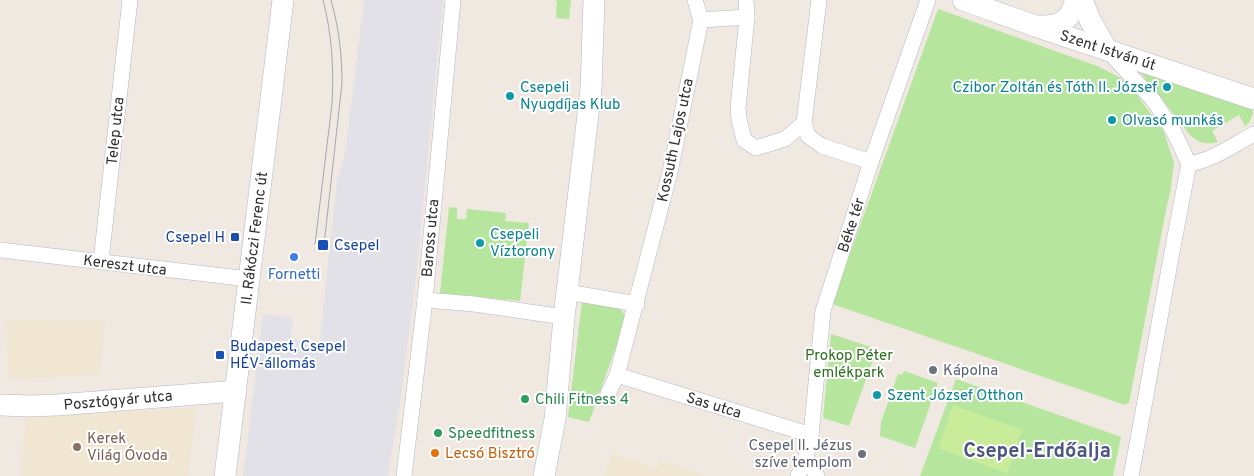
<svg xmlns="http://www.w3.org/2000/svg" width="1254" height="476" viewBox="0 0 1254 476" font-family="Overpass,sans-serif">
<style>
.industrial{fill:#e3e1e8}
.education{fill:#f0e6d1}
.green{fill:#b6e59e}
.pitch{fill:#c9ec9a}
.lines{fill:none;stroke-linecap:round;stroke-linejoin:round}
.street-casing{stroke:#b4b7c1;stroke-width:16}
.secondary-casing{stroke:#b4b7c1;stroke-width:22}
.street{stroke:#fff;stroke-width:15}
.secondary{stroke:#fff;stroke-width:21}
.tram{stroke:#a3a6b8;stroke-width:1}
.culture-dot{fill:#0f9aa8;stroke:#fff;stroke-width:2}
.transit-dot{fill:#1a4fb4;stroke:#fff;stroke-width:2}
.shop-dot{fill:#3f7fe0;stroke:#fff;stroke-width:2}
.worship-dot{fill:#6b7280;stroke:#fff;stroke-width:2}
.leisure-dot{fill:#2e9e5b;stroke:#fff;stroke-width:2}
.education-dot{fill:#8d6e63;stroke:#fff;stroke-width:2}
.food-dot{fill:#e8710a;stroke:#fff;stroke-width:2}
.labels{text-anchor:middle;stroke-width:4;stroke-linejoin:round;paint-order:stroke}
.street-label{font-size:15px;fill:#2e2e2e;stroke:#fff}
.culture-label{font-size:15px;fill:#0d838f;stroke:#fff;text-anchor:start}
.transit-label{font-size:15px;fill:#164399;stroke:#fff;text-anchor:start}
.shop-label{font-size:15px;fill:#366cbe;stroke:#fff}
.park-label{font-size:15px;fill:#2c6e1b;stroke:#fff}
.worship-label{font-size:15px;fill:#5b616d;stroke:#fff;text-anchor:start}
.leisure-label{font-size:15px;fill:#27864d;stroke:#fff;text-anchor:start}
.education-label{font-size:15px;fill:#785e54;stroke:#fff;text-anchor:start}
.food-label{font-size:15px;fill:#c56008;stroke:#fff;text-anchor:start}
.district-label{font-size:20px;font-weight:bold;fill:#4d5680;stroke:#fff}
</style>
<rect width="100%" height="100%" fill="#efe9e1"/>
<path class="industrial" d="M364 0H443L415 287 400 403 388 476H243L263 314 293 318 291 338 319 349 337 180 345 154Z"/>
<g class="education">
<path d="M6 320 105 321 100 374 9 379Z"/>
<path d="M196 408 188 476H21L26 417Z"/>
<path d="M612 453 657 468 659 460 707 476H605Z"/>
</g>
<g class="green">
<path d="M555 0H571L569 19 556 18 557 2Z"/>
<path d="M938 9 1097 66 1121 78 1137 95 1164 132 1174 163 1170 194 1167 205 1129 403 1125 405 832 304Z"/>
<path d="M1136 67 1251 104 1253 113 1249 123 1245 126 1239 115 1212 131 1218 142C1206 145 1199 143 1190 135Z"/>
<path d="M449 207 457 208V219H466L467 209 506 213 505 221 529 223 520 301 440 293Z"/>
<path d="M582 302 619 307 625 316V322L589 422 568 417Z"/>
<path d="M831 334 871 347 876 352 849 426 823 418Z"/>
<path d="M904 371 938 383 915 448 880 436 881 422 898 374 902 375Z"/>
<path d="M956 379 1121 437 1113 476H920Z"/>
</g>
<path class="pitch" d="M953 405 1022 430 1007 473 938 448Z"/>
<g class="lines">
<defs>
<g id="street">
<path d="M695 0 701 20"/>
<path d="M746 0 747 17 738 108 739 119 744 140 756 148 785 139 804 123"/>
<path d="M819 0 804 123 808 136 822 146 871 162"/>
<path d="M1108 51 1154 101 1174 132 1189 164"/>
<path d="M1189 164C1213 160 1233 145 1254 134"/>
<path d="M0 250 249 279"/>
<path d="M101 261 130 0"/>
<path d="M567 292 637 304"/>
<path d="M425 300 474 304 564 317"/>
<path d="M617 375 811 435"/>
<path d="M608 394 617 375 670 172 701 20 747 17"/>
<path d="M806 457 817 476"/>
<path d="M404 476 425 300 453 0"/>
<path d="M798 476 806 457 811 435 823 311 871 162 928 0"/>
<path d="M1131 476C1151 372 1168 268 1189 164"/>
</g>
<g id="secondary">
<path d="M963 0 1035 26 1254 99"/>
<path d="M1082 0 1090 20 1107 50"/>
<path d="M1038 26C1051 26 1064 26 1071 12 1073 8 1075 5 1075 0"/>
<path d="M0 405 30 406 57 405 236 391"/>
<path d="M225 476 283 0"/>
<path d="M544 476 555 419 564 317 591 89 594 0"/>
</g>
</defs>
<use href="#street" class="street-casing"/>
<use href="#secondary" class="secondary-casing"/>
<use href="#street" class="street"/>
<use href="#secondary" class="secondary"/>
<g class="tram">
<path d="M315 244 332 104C334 69 332 34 323 0"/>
<path d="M324 245 342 83C342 55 339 28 331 0"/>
</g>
</g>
<g class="culture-dot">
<circle cx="1167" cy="87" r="5"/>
<circle cx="510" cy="96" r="5"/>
<circle cx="1112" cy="120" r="5"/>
<circle cx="480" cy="243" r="5"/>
<circle cx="877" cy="395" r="5"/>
</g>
<g class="transit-dot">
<rect x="230" y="232" width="10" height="10" rx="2.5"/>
<rect x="317" y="239" width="12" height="12" rx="2.5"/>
<rect x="215" y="350" width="10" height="10" rx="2.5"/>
</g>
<circle class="shop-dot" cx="294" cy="257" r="5"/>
<g class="worship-dot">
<circle cx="933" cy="370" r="5"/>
<circle cx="862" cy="454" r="5"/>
</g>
<g class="leisure-dot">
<circle cx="525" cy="399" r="5"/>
<circle cx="438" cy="433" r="5"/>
</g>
<circle class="education-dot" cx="77" cy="447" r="5"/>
<circle class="food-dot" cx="435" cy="453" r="5"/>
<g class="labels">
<g class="street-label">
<text transform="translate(1108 50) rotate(18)" y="5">Szent István út</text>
<text transform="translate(115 131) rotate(-84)" y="5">Telep utca</text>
<text transform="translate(675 140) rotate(-78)" y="5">Kossuth Lajos utca</text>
<text transform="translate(851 225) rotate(-72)" y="5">Béke tér</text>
<text transform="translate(254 238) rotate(-83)" y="5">II. Rákóczi Ferenc út</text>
<text transform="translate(430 238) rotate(-85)" y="5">Baross utca</text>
<text transform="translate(125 265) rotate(7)" y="5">Kereszt utca</text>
<text transform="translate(118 400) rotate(-5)" y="5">Posztógyár utca</text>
<text transform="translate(714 405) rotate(17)" y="5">Sas utca</text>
</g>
<g class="culture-label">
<text x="520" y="92">Csepeli<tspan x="520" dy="17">Nyugdíjas Klub</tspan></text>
<text x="1157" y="92" text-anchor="end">Czibor Zoltán és Tóth II. József</text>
<text x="1122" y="125">Olvasó munkás</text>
<text x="490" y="239">Csepeli<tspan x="490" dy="17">Víztorony</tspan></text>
<text x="887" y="400">Szent József Otthon</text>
</g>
<g class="transit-label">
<text x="225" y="242" text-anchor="end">Csepel H</text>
<text x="334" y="250">Csepel</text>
<text x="230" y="351">Budapest, Csepel<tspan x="230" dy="17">HÉV-állomás</tspan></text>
</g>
<g class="shop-label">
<text x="294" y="279">Fornetti</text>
</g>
<g class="park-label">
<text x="849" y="360">Prokop Péter<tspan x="849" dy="17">emlékpark</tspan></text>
</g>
<g class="worship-label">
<text x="943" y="375">Kápolna</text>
<text x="852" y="450" text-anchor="end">Csepel II. Jézus<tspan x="852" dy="17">szíve templom</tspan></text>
</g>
<g class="leisure-label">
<text x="535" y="404">Chili Fitness 4</text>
<text x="448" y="438">Speedfitness</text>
</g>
<g class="education-label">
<text x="87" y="443">Kerek<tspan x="87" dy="17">Világ Óvoda</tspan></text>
</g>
<g class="food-label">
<text x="445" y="458">Lecsó Bisztró</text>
</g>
<g class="district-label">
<text x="1037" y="457">Csepel-Erdőalja</text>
</g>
</g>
</svg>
